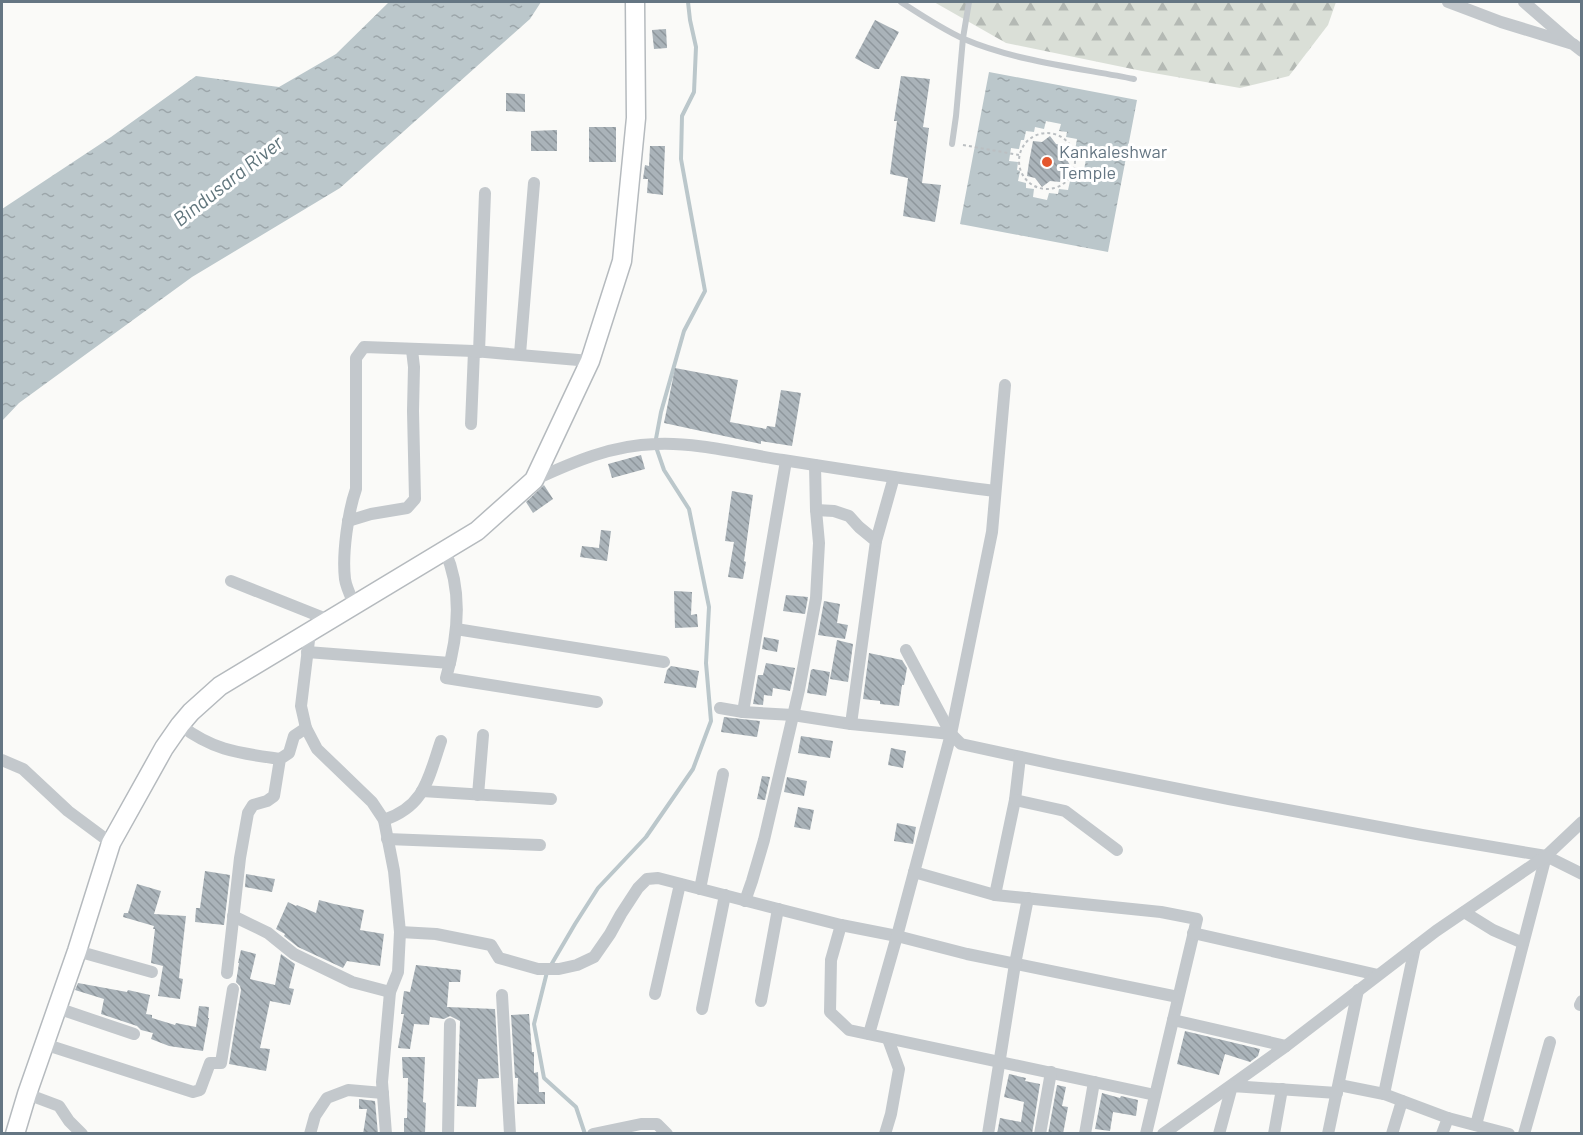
<svg xmlns="http://www.w3.org/2000/svg" width="1583" height="1135" viewBox="0 0 1583 1135" font-family="Barlow,sans-serif">
<style>
.forest{fill:url(#forest-firs)}
.water{fill:url(#water-ripples);fill-rule:evenodd}
.lines{fill:none;stroke-linecap:round;stroke-linejoin:round}
.stream{stroke:#bbc7cb;stroke-width:4}
.building{fill:url(#building-back-hatch)}
.primary-casing{stroke:#b5babe;stroke-width:21}
.path{stroke:#bbbfc2;stroke-width:2;stroke-dasharray:3 3;stroke-linecap:butt}
.service{stroke:#c3c8cc;stroke-width:6}
.minor{stroke:#c3c8cc;stroke-width:12}
.primary{stroke:#fff;stroke-width:18}
.poi-dot{fill:#e4572e;stroke:#fff;stroke-width:2}
.labels{text-anchor:middle;stroke-width:6;stroke-linejoin:round;paint-order:stroke}
.poi-label{font-size:18px;fill:#657683;stroke:#fff;text-anchor:start}
.water-label{font-size:20px;font-style:italic;fill:#60757c;stroke:#fff}
</style>
<defs>
<pattern id="forest-firs" width="22" height="20" patternUnits="userSpaceOnUse" patternTransform="scale(1.5)"><rect width="22" height="20" fill="#dadfd7"/><path d="M5 1l3.5 6h-7zM16 11l3.5 6h-7z" fill="#b4b9b4"/></pattern>
<pattern id="water-ripples" width="26" height="14" patternUnits="userSpaceOnUse" patternTransform="scale(1.5)"><rect width="26" height="14" fill="#bbc7cb"/><path d="M2 4q2-2 4 0t4 0M15 11q2-2 4 0t4 0" fill="none" stroke="#9ca6aa"/></pattern>
<pattern id="building-back-hatch" width="6" height="6" patternUnits="userSpaceOnUse" patternTransform="scale(1.5)"><rect width="6" height="6" fill="#aab3b9"/><path d="M-1 5l2 2M0 0l6 6M5-1l2 2" fill="none" stroke="#8e969c"/></pattern>
</defs>
<rect width="100%" height="100%" fill="#fafaf8"/>
<path class="forest" d="M934 2H1336L1328 25 1289 76 1240 88 1142 71 1006 43Z"/>
<g class="water">
<path d="M389 2H541L530 19 340 188 192 277 19 403 2 421V209L111 137 196 76 279 87 336 54Z"/>
<path d="M989 72 1137 100 1108 252 960 224ZM1046 121 1061 124 1059 131 1067 132 1066 137 1077 139 1075 150 1079 151 1078 158 1086 159 1083 175 1076 174 1075 182 1070 181 1068 190 1059 189 1058 194 1049 193 1047 200 1033 197 1034 189 1026 188V183L1018 181 1020 171 1017 170 1018 162 1009 161 1011 148 1019 149 1021 140H1024L1026 131 1034 132 1035 127 1044 129Z"/>
</g>
<g class="lines">
<g class="stream">
<path d="M551 965 575 924 598 888 646 837 693 769 711 721 706 663 709 607 689 509 664 470 655 444 661 412 684 331 705 291 681 159 682 116 694 92 696 47 690 20 688 2"/>
<path d="M547 972 534 1024 544 1078 576 1107 585 1134"/>
</g>
</g>
<g class="building">
<path d="M875 20 899 32 879 69H875L855 58Z"/>
<path d="M666 29 667 48 654 49 652 30Z"/>
<path d="M901 76 930 79 923 127 929 128 922 183 941 185 935 222 903 216 908 178 890 174 897 121H894Z"/>
<path d="M506 93 525 94V112L506 111Z"/>
<rect x="589" y="127" width="27" height="35"/>
<path d="M557 130V151H531V131Z"/>
<path d="M1050 136 1056 144 1067 146 1065 157 1070 165 1062 171 1060 182 1050 181 1042 187 1035 178 1027 176 1029 162 1033 141 1042 142Z"/>
<path d="M650 146H665L663 195 647 193 648 179H643L645 165 649 166Z"/>
<path d="M675 368 738 380 730 422 766 429 767 426 775 427 781 390 801 393 792 446 761 441V444L664 423Z"/>
<path d="M641 455 645 469 612 478 608 464Z"/>
<path d="M544 485 553 499 533 513 526 502Z"/>
<path d="M732 491 753 495 744 561 746 562 743 579 728 577 734 542 725 541Z"/>
<path d="M601 530 611 531 607 561 580 557 582 546 599 548Z"/>
<path d="M674 591 692 592 691 615 697 614 698 627 675 628Z"/>
<path d="M786 595 808 597 805 614 783 611Z"/>
<path d="M824 601 840 604 837 623 848 625 845 639 818 635Z"/>
<path d="M764 637 779 640 777 652 762 649Z"/>
<path d="M837 640 853 644 848 682 830 679Z"/>
<path d="M869 653 902 660 907 668 904 685H902L899 706 880 704V701L863 699Z"/>
<path d="M766 663 795 668 790 691 773 688 772 696 764 695 763 705 753 704 758 675H763Z"/>
<path d="M671 666 699 671 696 688 664 683 667 670Z"/>
<path d="M813 669 830 672 826 696 807 693 811 670Z"/>
<path d="M724 717 760 721 757 737 721 732Z"/>
<path d="M801 736 833 741 830 758 798 753Z"/>
<path d="M891 748 906 751 903 768 888 765Z"/>
<path d="M762 776 770 777 765 800 757 799Z"/>
<path d="M787 777 807 781 804 796 784 792Z"/>
<path d="M798 807 814 810 810 830 794 827Z"/>
<path d="M897 823 916 827 913 844 894 841Z"/>
<path d="M205 871 230 875 224 925 195 922 196 908H200Z"/>
<path d="M246 874 275 879 272 892 245 887Z"/>
<path d="M137 884 161 891 154 914 186 916 179 978 183 979 180 999 158 996 163 966 151 963 155 929H153L154 926 123 917 124 913H128Z"/>
<path d="M319 900 334 904 364 910 360 930 384 934 380 966 347 961 343 968 298 947 284 936 285 934 276 929 288 902 296 906 297 905 316 913Z"/>
<path d="M241 950 256 954 250 979 275 985 281 954 295 964 289 988 294 989 290 1005 270 1001 260 1048 270 1049 266 1071 229 1064 241 990 240 986 236 982 239 963H238Z"/>
<path d="M416 965 461 970 460 982H449L447 1007 495 1009 499 1078 478 1079 476 1107 457 1106 460 1021 450 1016 444 1019 430 1017 429 1025 414 1024 410 1049 398 1048 404 1014H401L404 991 410 992Z"/>
<path d="M78 983 127 992 128 990 150 995 146 1014 152 1015V1018L175 1025 176 1023 196 1027 199 1006 209 1007 208 1018H209L203 1051 169 1046 151 1039 153 1033 141 1030 137 1026 101 1014 104 999 75 990Z"/>
<path d="M529 1014 532 1052H534V1073L538 1072 539 1092H545V1104H517L518 1078H515L511 1015Z"/>
<path d="M1185 1031 1260 1049 1258 1056 1250 1062 1225 1054 1219 1075 1177 1064Z"/>
<path d="M402 1057H425L423 1102 426 1103 425 1134H404V1118H407L408 1078H403Z"/>
<path d="M1009 1074 1026 1078 1025 1081 1040 1084 1032 1134H997L1000 1118 1021 1122 1024 1102 1004 1097Z"/>
<path d="M1057 1085 1066 1087 1062 1106 1068 1107 1063 1134H1048Z"/>
<path d="M1102 1093 1120 1098 1121 1096 1138 1100 1136 1116 1113 1112 1110 1131 1095 1129Z"/>
<path d="M359 1099 375 1101 378 1134H363L367 1109H359Z"/>
</g>
<g class="lines">
<defs>
<path id="primary" d="M15 1134 27 1094 77 951 111 843 164 748 180 725 191 712 220 686 477 531 534 480 590 361 622 261 636 118 635 2"/>
</defs>
<use href="#primary" class="primary-casing"/>
<g class="path">
<circle cx="1047" cy="161" r="28"/>
<path d="M963 145 1019 155"/>
</g>
<g class="service">
<path d="M901 2C921 15 942 29 964 39 1015 61 1079 68 1134 79"/>
<path d="M952 144 956 116 963 38 969 2"/>
</g>
<g class="minor">
<path d="M1448 2 1501 22 1573 44 1582 51"/>
<path d="M1524 2 1570 42"/>
<path d="M479 352 485 193"/>
<path d="M520 354 534 183"/>
<path d="M471 424 474 351"/>
<path d="M534 480C573 462 612 445 656 444 696 442 743 454 783 460 853 471 924 482 995 491"/>
<path d="M816 510 834 511 849 516 859 527 876 541 851 724"/>
<path d="M348 521 371 514 407 508 415 499 413 411 414 367 412 350"/>
<path d="M876 541 894 477"/>
<path d="M445 551C463 591 458 637 446 678L597 702"/>
<path d="M231 581 329 620"/>
<path d="M355 606C351 597 346 587 345 579 342 554 348 512 356 489V358L364 347 474 351 590 361"/>
<path d="M456 629 664 662"/>
<path d="M310 632 301 706 306 728 317 749 372 802 384 820 394 871 400 932 398 972 390 992 382 1082 386 1134"/>
<path d="M906 650 951 734 961 744 1058 765 1229 799 1422 835 1546 856 1582 874"/>
<path d="M307 652 450 663"/>
<path d="M720 708 743 712 793 715 851 724 951 734"/>
<path d="M743 712 786 461"/>
<path d="M180 725C214 751 239 753 280 759"/>
<path d="M1020 757 1015 800 995 895 1161 912 1197 919 1146 1134"/>
<path d="M2 760 23 769 68 811 111 843"/>
<path d="M422 791 551 799"/>
<path d="M478 795 483 735"/>
<path d="M1015 800 1065 811 1117 850"/>
<path d="M384 820C425 806 428 779 441 741"/>
<path d="M387 839 540 845"/>
<path d="M914 872 995 895"/>
<path d="M700 889 723 774"/>
<path d="M745 901 752 881 764 840 799 690 816 598 819 543 816 510 815 465"/>
<path d="M1464 912 1493 930 1523 943"/>
<path d="M233 916 268 933 294 954 352 982 390 992"/>
<path d="M841 925 831 960 830 1012 849 1030 1155 1095"/>
<path d="M400 932 436 934 491 945 499 958 538 969H559L577 965 594 957 610 934 621 914 638 888 647 879 658 878 778 909 841 925 897 936 967 954 1178 997"/>
<path d="M1193 933 1378 975"/>
<path d="M77 951 152 972"/>
<path d="M227 973 240 858 248 813 253 805 267 801 274 796 280 759 289 753 294 736 306 728"/>
<path d="M655 994 680 884"/>
<path d="M502 995 510 1134"/>
<path d="M761 1001 778 909"/>
<path d="M1580 1005 1582 1001"/>
<path d="M57 1008 134 1034"/>
<path d="M702 1009 725 895"/>
<path d="M1173 1020 1286 1046"/>
<path d="M869 1034 897 936 951 734 992 532 1005 385"/>
<path d="M44 1044 193 1092 200 1090 210 1063H221L233 989"/>
<path d="M1339 1085 1384 1094 1448 1118 1509 1134"/>
<path d="M27 1094 59 1106 69 1121 82 1134"/>
<path d="M1384 1094 1415 947"/>
<path d="M1476 1125 1546 856"/>
<path d="M310 1134 315 1116 327 1098 348 1090 383 1093"/>
<path d="M448 1134 450 1024"/>
<path d="M593 1134 641 1124H657L667 1134"/>
<path d="M885 1134 891 1114 899 1069 888 1039"/>
<path d="M988 1134 1015 964 1028 898"/>
<path d="M1040 1134 1051 1072"/>
<path d="M1085 1134 1094 1082"/>
<path d="M1163 1134 1286 1046 1436 931 1546 856 1582 822"/>
<path d="M1219 1134 1232 1086 1337 1093"/>
<path d="M1274 1134 1282 1089"/>
<path d="M1328 1134 1358 990"/>
<path d="M1392 1134 1402 1101"/>
<path d="M1442 1134 1448 1118"/>
<path d="M1524 1134 1550 1042"/>
</g>
<use href="#primary" class="primary"/>
</g>
<circle class="poi-dot" cx="1047" cy="162" r="6"/>
<g class="labels">
<g class="poi-label">
<text x="1059" y="158">Kankaleshwar<tspan x="1059" dy="21">Temple</tspan></text>
</g>
<g class="water-label">
<text transform="translate(228 181) rotate(-38)" y="7">Bindusara River</text>
</g>
</g>
<rect width="1583" height="1135" fill="none" stroke="#657683" stroke-width="6"/>
</svg>
